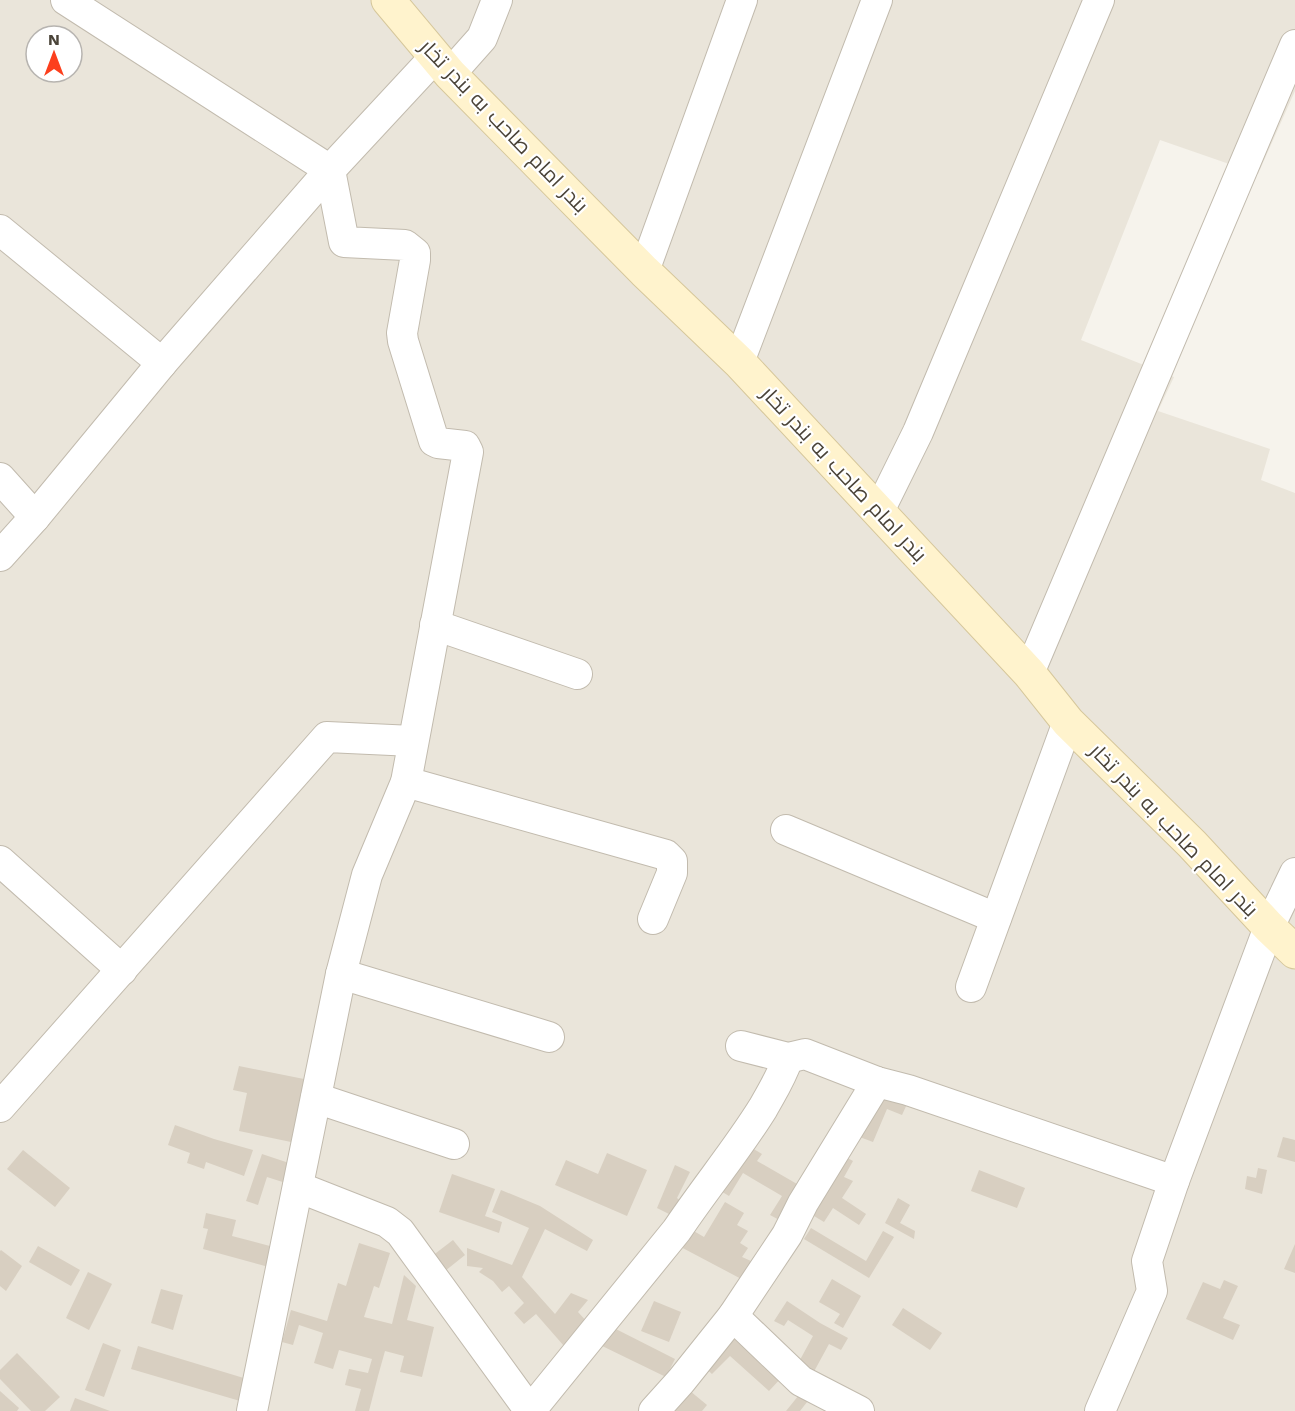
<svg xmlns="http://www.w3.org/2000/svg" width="1295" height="1411" viewBox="0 0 1295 1411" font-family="'Work Sans',Cairo,sans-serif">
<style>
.residential{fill:#eae5da;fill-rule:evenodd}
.building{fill:#d8cfc1}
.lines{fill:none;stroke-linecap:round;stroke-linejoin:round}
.minor-casing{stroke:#c2bbae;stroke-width:32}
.secondary-casing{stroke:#d6c79b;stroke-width:35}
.minor{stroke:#fff;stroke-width:30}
.secondary{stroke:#fff3cd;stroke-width:33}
.labels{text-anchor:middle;stroke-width:4.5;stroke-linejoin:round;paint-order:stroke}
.street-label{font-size:21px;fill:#4b4439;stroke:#fff}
</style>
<rect width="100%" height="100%" fill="#f6f3ec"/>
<path class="residential" d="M0 0H1295V91L1258 174 1160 140 1081 340 1174 377 1158 411 1270 449 1261 480 1295 493V1411H0ZM36 36H72V72H36Z"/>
<g class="building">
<path d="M239 1066 304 1079 291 1142 239 1131 247 1093 233 1090Z"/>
<path d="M876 1091 907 1104 902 1115 887 1109 873 1142 857 1136Z"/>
<path d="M175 1125 214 1139 253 1150 244 1176 206 1162 204 1169 187 1163 190 1153 168 1145Z"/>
<path d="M1283 1137 1295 1140V1162L1277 1157Z"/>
<path d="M747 1145 762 1154 757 1161 804 1188 783 1222 770 1215 782 1196 743 1173 729 1196 719 1190Z"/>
<path d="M23 1150 70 1188 55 1207 7 1169Z"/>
<path d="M607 1153 647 1170 627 1216 555 1185 566 1160 598 1174Z"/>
<path d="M262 1154 298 1166 292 1185 267 1177 258 1205 246 1201Z"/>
<path d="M844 1156 853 1161 844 1177 853 1181 842 1198 866 1214 859 1225 833 1208 824 1222 809 1213Z"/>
<path d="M675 1165 690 1172 677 1198 684 1204 673 1216 657 1208Z"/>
<path d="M1258 1168 1267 1170 1262 1194 1245 1189 1247 1176 1256 1178Z"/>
<path d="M979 1170 1025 1188 1017 1208 971 1191Z"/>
<path d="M452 1174 495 1189 485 1216 502 1222 499 1233 439 1212Z"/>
<path d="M501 1190 540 1206 593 1240 587 1251 545 1229 522 1277 555 1314 571 1293 588 1300 578 1312 588 1323 564 1346 536 1314 524 1324 514 1313 524 1303 509 1286 502 1292 493 1281 479 1272 483 1268 467 1266V1248L512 1265 529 1228 492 1212Z"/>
<path d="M898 1198 910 1205 900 1223 915 1231 914 1239 885 1223Z"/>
<path d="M725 1202 744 1213 737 1225 748 1231 740 1243 748 1248 742 1257 760 1265 747 1282 677 1245 692 1230 704 1237Z"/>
<path d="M206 1213 236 1220 232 1236 281 1249 276 1269 203 1249 208 1229 203 1228Z"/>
<path d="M811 1228 866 1261 883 1231 894 1237 869 1278 804 1239Z"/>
<path d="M453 1240 465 1255 435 1279 423 1263Z"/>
<path d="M359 1243 390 1253 379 1288 374 1286 364 1317 392 1324 404 1275 416 1286 407 1320 434 1327 422 1377 400 1372 404 1356 385 1351 378 1376 369 1411H355L361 1389 345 1385 349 1369 368 1373 372 1359 339 1350 333 1369 314 1363 323 1333 299 1325 293 1345 282 1342 291 1310 327 1321 338 1283 346 1286Z"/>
<path d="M1295 1244V1273L1284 1269Z"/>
<path d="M38 1246 80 1270 71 1286 29 1262Z"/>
<path d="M1 1250 22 1266 6 1291 0 1286V1251Z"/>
<path d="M88 1272 112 1284 89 1330 66 1318Z"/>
<path d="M832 1279 861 1296 843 1328 834 1323 840 1314 819 1302Z"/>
<path d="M1224 1280 1238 1286 1223 1318 1240 1325 1233 1340 1186 1319 1203 1282 1220 1289Z"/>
<path d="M161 1289 183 1295 173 1330 151 1323Z"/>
<path d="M654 1301 681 1312 669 1342 641 1331Z"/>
<path d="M787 1301 820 1323 848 1338 841 1350 829 1344 811 1377 795 1369 813 1336 788 1320 784 1326 774 1321Z"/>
<path d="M903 1308 942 1333 930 1350 892 1325Z"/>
<path d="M606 1324 675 1359 666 1377 596 1343Z"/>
<path d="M732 1329 783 1376 769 1391 730 1356 712 1374 700 1363Z"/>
<path d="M103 1343 121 1350 104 1397 85 1390Z"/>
<path d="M138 1346 247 1379 240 1401 131 1369Z"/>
<path d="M17 1353 60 1397 45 1411H31L0 1379V1370Z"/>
<path d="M684 1386 707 1405 702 1411H664Z"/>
<path d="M803 1390 811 1397 800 1411H786Z"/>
<path d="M0 1391 19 1408 17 1411H0Z"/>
<path d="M75 1398 110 1411H70Z"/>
</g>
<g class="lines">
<defs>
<g id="minor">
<path d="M66 0 330 170 344 242 405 245 415 253V260L402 333 403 341 434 441 438 443 465 446 468 452 406 782 367 875 341 974 252 1411"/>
<path d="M450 74 482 38 497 0"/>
<path d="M0 230 162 363"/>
<path d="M644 271 742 0"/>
<path d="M739 362 877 0"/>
<path d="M0 478 35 517"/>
<path d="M879 511 918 432 1099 0"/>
<path d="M0 556 35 517 162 363 330 170 435 57"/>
<path d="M435 625 577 674"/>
<path d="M1029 673 1295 45"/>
<path d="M406 782 666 855 672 861V873L653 919"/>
<path d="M786 830 996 918"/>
<path d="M0 861 122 970"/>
<path d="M341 974 549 1037"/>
<path d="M971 987 1068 722"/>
<path d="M741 1046 788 1058 805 1054 877 1082 908 1090 1174 1181"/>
<path d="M316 1098 454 1144"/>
<path d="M0 1107 327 737 413 741"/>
<path d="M298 1187 387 1222 400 1232 530 1411"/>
<path d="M733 1316 801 1381 859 1411"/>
<path d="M530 1411 677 1230C705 1188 737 1150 763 1108 773 1090 781 1078 788 1058"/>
<path d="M654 1411 681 1381 733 1316 787 1235 803 1203 877 1082"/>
<path d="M1100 1411 1152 1291 1147 1261 1174 1181 1269 927 1295 873"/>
</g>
<path id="secondary" d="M388 0 450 74 644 271 739 362 1029 673 1068 722 1192 844 1269 927 1295 952"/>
</defs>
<use href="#minor" class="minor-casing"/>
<use href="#secondary" class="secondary-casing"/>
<use href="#minor" class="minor"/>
<use href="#secondary" class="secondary"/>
</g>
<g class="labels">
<g class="street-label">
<text transform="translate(504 126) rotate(46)" y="7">بندر امام صاحب به بندر تخار</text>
<text transform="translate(844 474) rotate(47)" y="7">بندر امام صاحب به بندر تخار</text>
<text transform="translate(1174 830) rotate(46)" y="7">بندر امام صاحب به بندر تخار</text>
</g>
</g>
<g transform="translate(54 54)"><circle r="28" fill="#ffffff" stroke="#b7b4b0" stroke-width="1.5"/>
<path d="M0-4.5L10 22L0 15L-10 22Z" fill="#fc3f1d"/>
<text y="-9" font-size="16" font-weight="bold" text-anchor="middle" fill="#4b4439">N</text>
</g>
</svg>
